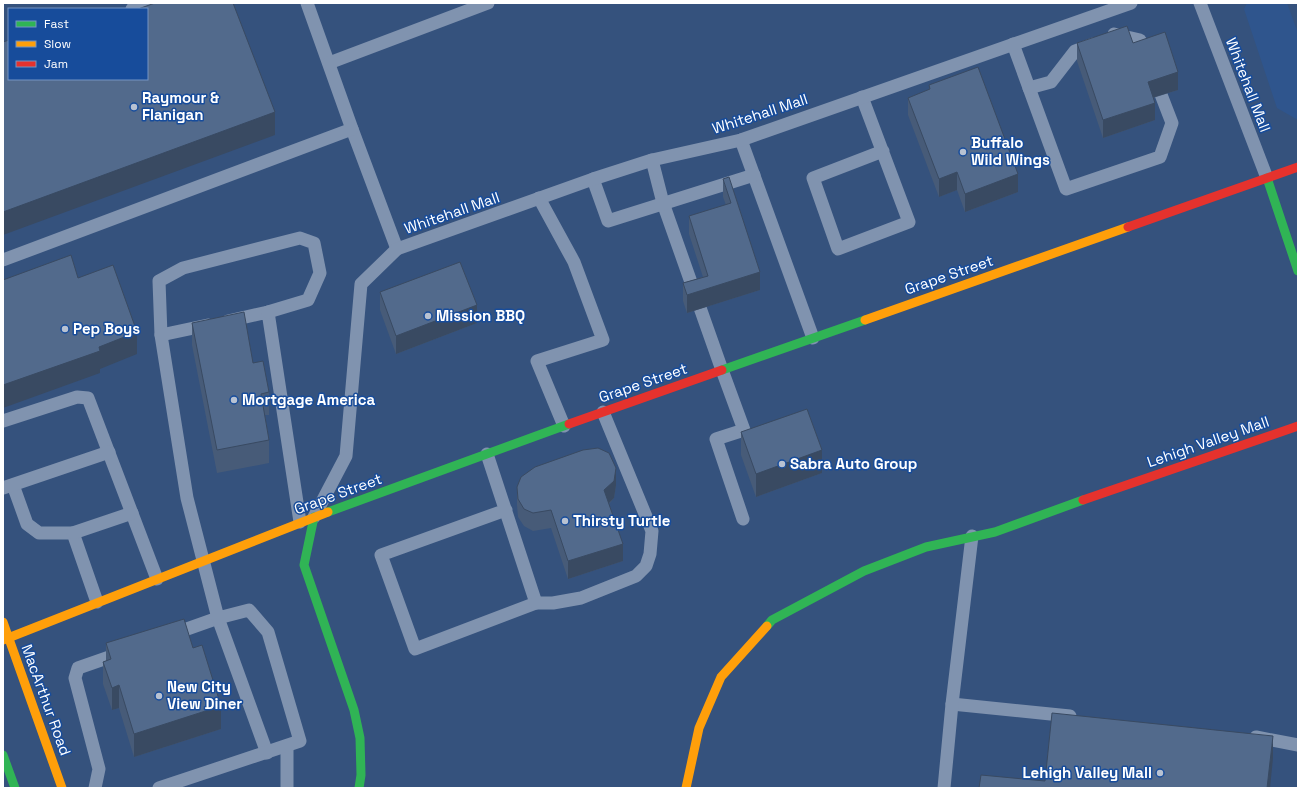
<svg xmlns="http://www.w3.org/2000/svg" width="1301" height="791" viewBox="0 0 1301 791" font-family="'Space Grotesk',sans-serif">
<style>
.water{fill:#2f558d}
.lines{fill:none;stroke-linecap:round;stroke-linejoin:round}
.lane{stroke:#8093af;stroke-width:13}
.fast{stroke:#30b455;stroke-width:9}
.slow{stroke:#ff9f0a;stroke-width:9}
.jam{stroke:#e5322d;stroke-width:9}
.wall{fill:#475b78}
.shaded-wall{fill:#394a62}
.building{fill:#526a8c;stroke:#394a62}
.poi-dot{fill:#b8c2d2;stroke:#174c9b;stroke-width:1.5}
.labels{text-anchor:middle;stroke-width:3;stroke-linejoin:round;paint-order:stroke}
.street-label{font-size:15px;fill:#fff;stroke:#174c9b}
.poi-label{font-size:15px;font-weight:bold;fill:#fff;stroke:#174c9b;text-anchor:start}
</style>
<rect width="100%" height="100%" fill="#35527d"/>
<path class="water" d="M1247 3H1287L1298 33V120L1277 108 1244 9Z"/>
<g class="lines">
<g class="lane">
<path d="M307 3 352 129 397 249"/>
<path d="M1200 3 1267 178"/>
<path d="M132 9 149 3"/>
<path d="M1114 34 1140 40 1146 57"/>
<path d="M1013 44 1066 189 1160 157 1172 123 1155 79"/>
<path d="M329 63 488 3"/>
<path d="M1029 88 1051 82 1075 51 1093 44"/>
<path d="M862 97 909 222 838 249 813 178 883 151"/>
<path d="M741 140 813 338"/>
<path d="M652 160 663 203 722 370 744 430 716 439 743 519"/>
<path d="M593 179 608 221 754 175"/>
<path d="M539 198 574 262 603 340 537 361 564 426"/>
<path d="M3 260 352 129"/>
<path d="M228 321 268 312 300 522"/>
<path d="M161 335 159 281 183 268 300 238 314 243 320 273 308 300 268 312"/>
<path d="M3 421 77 397 88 398 157 579"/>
<path d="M487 454 536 603 415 649 381 555 506 510"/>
<path d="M13 485 27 524 39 533H73L97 602"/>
<path d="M3 488 109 452"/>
<path d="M314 517 346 456 361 284 397 249 593 179 652 160 741 140 1131 3"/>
<path d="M73 533 132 513"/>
<path d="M536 603H553L581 598 636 576 646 566 650 554 652 531 603 412"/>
<path d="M170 635 218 618 267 753"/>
<path d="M952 704 1070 716"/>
<path d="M1256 737 1298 745"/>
<path d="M287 746V788"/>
<path d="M95 788 99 769 75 678 78 668 121 653"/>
<path d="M159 788 300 741 268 632 249 610 218 618 187 498 161 335 208 325"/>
<path d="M944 788 952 704 972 536"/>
</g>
<g class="fast">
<path d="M1267 178 1298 271"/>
<path d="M722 370 865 320"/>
<path d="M328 512 569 424"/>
<path d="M314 517 304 565 354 710 360 738 361 775 359 788"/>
<path d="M767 626 772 620 864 571 926 547 995 532 1083 500"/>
<path d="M3 755 15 788"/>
</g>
<g class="slow">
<path d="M865 320 1128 227"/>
<path d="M3 622 62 788"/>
<path d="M3 640 328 512"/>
<path d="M686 788 699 728 721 677 767 626"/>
</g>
<g class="jam">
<path d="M1128 227 1298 167"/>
<path d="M569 424 722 370"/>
<path d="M1083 500 1298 426"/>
</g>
</g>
<g class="wall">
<path d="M1077 43H1133L1178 90 1153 98 1155 120 1103 138 1077 61Z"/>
<path d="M929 85 1018 192 965 212 957 190 939 197 908 115V98L929 90Z"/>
<path d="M723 179 760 290 687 313 683 301V283L703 277 689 234V216L726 205 723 197Z"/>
<path d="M380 292 477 323 396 354 380 310Z"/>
<path d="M192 323 253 363 269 392V415H265L269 440V463L217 473 192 345Z"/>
<path d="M741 432 822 473 756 497 741 455Z"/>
<path d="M616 485 614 498 609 504 623 561 568 579 551 528 533 531 524 526 518 517 517 505V487Z"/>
<path d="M106 643 193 648 221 729 134 757 119 708 112 710 103 684V662L106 661Z"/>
</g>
<g class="shaded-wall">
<path d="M1178 72V90L1148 99V82Z"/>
<path d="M1155 103V120L1103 138V120Z"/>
<path d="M275 112V135L3 235V212Z"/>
<path d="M957 172V190L939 197V179Z"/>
<path d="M1018 174V192L965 212V194Z"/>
<path d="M760 272V290L687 313V295Z"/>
<path d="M477 305V323L396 354V336Z"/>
<path d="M137 332V354L100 369V373L3 408V385Z"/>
<path d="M822 450V473L756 497V474Z"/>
<path d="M616 468V485L614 498 604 508V490Z"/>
<path d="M623 544V561L568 579V561Z"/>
<path d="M119 685V708L112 710V688Z"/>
<path d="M221 706V729L134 757V734Z"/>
<path d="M1273 736V758L1270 788H1267Z"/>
</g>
<g class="building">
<path d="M155 3H233L275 112 3 212V42L9 40V79H147V9H138Z"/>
<path d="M1127 26 1133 43 1165 32 1178 72 1148 82 1155 103 1103 120 1077 43Z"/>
<path d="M978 67 1018 174 965 194 957 172 939 179 908 98 930 89 929 85Z"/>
<path d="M729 177 760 272 687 295 683 283 708 276 689 216 731 203 723 179Z"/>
<path d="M71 255 78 278 113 265 137 332 99 347 100 351 3 385V280Z"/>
<path d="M460 262 477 305 396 336 380 292Z"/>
<path d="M244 312 253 363 263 361 269 392 261 394 269 440 217 450 192 323Z"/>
<path d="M807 409 822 450 756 474 741 432Z"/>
<path d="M598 448 609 453 616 468 614 481 604 490 623 544 568 561 551 510 533 513 524 509 518 499 517 487 521 477 535 467 583 450Z"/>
<path d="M184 619 193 648 202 645 221 706 134 734 119 685 112 688 103 662 111 659 106 643Z"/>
<path d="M1052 713 1273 736 1267 788H979L981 775 1045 781Z"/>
</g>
<g class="poi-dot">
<circle cx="134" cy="107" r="4"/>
<circle cx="963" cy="152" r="4"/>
<circle cx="428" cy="316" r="4"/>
<circle cx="65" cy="329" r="4"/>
<circle cx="234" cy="400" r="4"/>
<circle cx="782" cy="464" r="4"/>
<circle cx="565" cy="521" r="4"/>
<circle cx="159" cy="696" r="4"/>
<circle cx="1160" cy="773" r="4"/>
</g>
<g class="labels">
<g class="street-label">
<text transform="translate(1248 85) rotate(69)" y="5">Whitehall Mall</text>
<text transform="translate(760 114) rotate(-18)" y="5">Whitehall Mall</text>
<text transform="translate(452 213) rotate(-19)" y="5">Whitehall Mall</text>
<text transform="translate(949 275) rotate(-19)" y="5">Grape Street</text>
<text transform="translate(643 383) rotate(-19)" y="5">Grape Street</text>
<text transform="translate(1208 442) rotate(-19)" y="5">Lehigh Valley Mall</text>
<text transform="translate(338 494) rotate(-20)" y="5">Grape Street</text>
<text transform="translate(46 700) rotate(70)" y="5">MacArthur Road</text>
</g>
<g class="poi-label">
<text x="142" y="103">Raymour &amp;<tspan x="142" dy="17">Flanigan</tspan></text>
<text x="971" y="148">Buffalo<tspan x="971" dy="17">Wild Wings</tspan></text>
<text x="436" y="321">Mission BBQ</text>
<text x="73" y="334">Pep Boys</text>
<text x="242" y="405">Mortgage America</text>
<text x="790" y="469">Sabra Auto Group</text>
<text x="573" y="526">Thirsty Turtle</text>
<text x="167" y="692">New City<tspan x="167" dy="17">View Diner</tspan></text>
<text x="1152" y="778" text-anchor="end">Lehigh Valley Mall</text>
</g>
</g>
<rect width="1301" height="791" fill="none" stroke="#ffffff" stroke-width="8"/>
<rect x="8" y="8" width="140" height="72" fill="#174c9b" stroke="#7494c3"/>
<rect x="16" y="21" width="20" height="6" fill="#30b455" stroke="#7494c3"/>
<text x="44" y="28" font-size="12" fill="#ffffff">Fast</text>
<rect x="16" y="41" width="20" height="6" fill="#ff9f0a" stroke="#7494c3"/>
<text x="44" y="48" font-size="12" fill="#ffffff">Slow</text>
<rect x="16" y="61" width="20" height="6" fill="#e5322d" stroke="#7494c3"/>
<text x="44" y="68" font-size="12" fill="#ffffff">Jam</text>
</svg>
